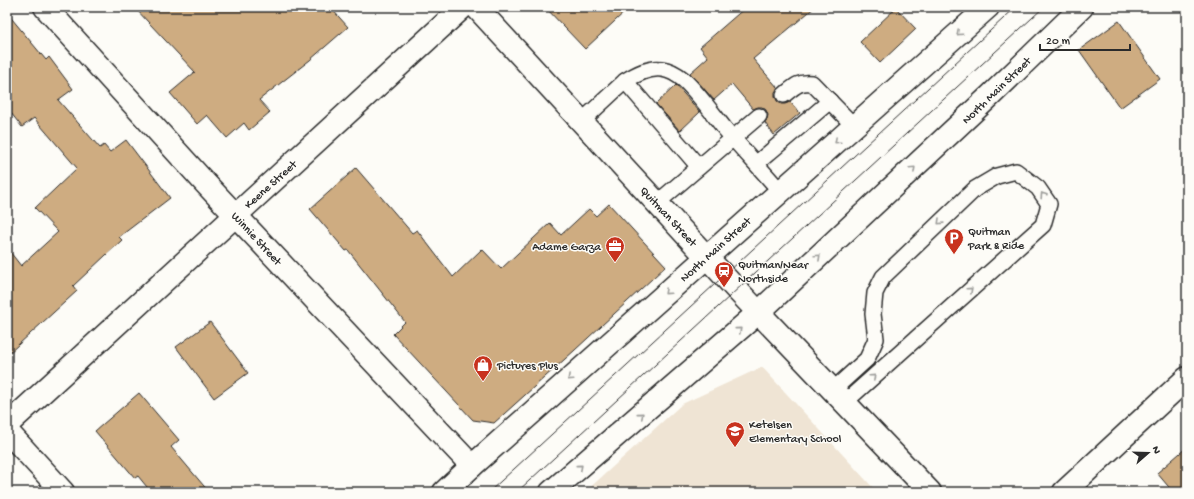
<svg xmlns="http://www.w3.org/2000/svg" width="1194" height="499" viewBox="0 0 1194 499" font-family="'Gochi Hand',sans-serif">
<style>
.built{fill:#efe4d4}
.building{fill:#ceac81;stroke:#2b2b2b}
.lines{fill:none;stroke-linecap:round;stroke-linejoin:round}
.lane-casing{stroke:#2b2b2b;stroke-width:18}
.street-casing{stroke:#2b2b2b;stroke-width:25}
.secondary-casing{stroke:#2b2b2b;stroke-width:25}
.lane{stroke:#fdfcf7;stroke-width:15}
.street{stroke:#fdfcf7;stroke-width:22}
.secondary{stroke:#fdfcf7;stroke-width:22}
.tram{stroke:#2b2b2b;stroke-width:1}
.oneway{stroke:#9e9e9b}
.labels{text-anchor:middle;stroke-width:3;stroke-linejoin:round;paint-order:stroke}
.street-label{font-size:12px;fill:#2b2b2b;stroke:#fdfcf7}
.poi-label{font-size:12px;fill:#2b2b2b;stroke:#fdfcf7;text-anchor:start}
</style>
<rect width="100%" height="100%" fill="#fdfcf7"/>
<filter id="ink" filterUnits="userSpaceOnUse"><feTurbulence type="fractalNoise" baseFrequency=".025" numOctaves="2"/><feDisplacementMap in="SourceGraphic" scale="8" xChannelSelector="R" yChannelSelector="G"/><feConvolveMatrix kernelMatrix="1 2 1 2 8 2 1 2 1" color-interpolation-filters="sRGB"/></filter>
<g filter="url(#ink)">
<path class="built" d="M762 367 877 492H585L682 404Z"/>
<g class="building">
<path d="M134 7H330L348 27 310 60 259 100 270 112 249 130 244 123 227 138 207 115 197 124 170 93 195 72Z"/>
<path d="M545 7H630L585 49Z"/>
<path d="M746 7H815L753 59 778 88 775 92V96L777 101 781 104H785L790 102 800 113 774 135 765 123 767 119 768 115 766 110 762 107H758L753 109 732 84 714 100 690 73 708 57 700 47Z"/>
<path d="M896 8 916 29 880 63 860 42Z"/>
<path d="M7 13 46 60 49 57 73 89 58 100 100 148 104 145 110 152 126 140 170 198 119 237 122 240 73 286 77 291 7 355V248L21 266 58 232 35 208 77 168 34 118 22 127 7 108Z"/>
<path d="M1119 21 1160 79 1120 108 1079 50Z"/>
<path d="M676 85 700 112 680 131 656 104Z"/>
<path d="M356 168 412 233 417 230 453 277 482 249 501 269 550 223 561 235 589 209 596 216 609 204 666 266 575 350 494 423 473 420 393 334 405 322 348 250 346 251 310 209Z"/>
<path d="M210 322 248 373 214 398 176 347Z"/>
<path d="M139 393 179 440 171 447 209 492H151L138 476 135 478 95 431Z"/>
<path d="M1187 447V492H1173L1157 473Z"/>
</g>
<g class="lines">
<defs>
<g id="lane">
<path d="M625 81 699 167"/>
<path d="M784 95C794 87 799 81 812 83L854 126"/>
<path d="M582 121 625 81C636 74 649 67 662 69 670 70 678 75 684 80 698 93 713 114 725 129 743 150 762 170 780 191"/>
<path d="M757 163 830 101"/>
<path d="M657 203 759 116"/>
<path d="M833 390 867 359 876 339 873 314 875 293 883 277 975 189 997 176 1016 171 1038 188 1049 204 1043 225 844 403"/>
</g>
<g id="street">
<path d="M45 7 206 184 472 466"/>
<path d="M7 425 463 7"/>
<path d="M7 431 63 492"/>
<path d="M1064 492 1187 378"/>
</g>
<g id="secondary">
<path d="M476 7 737 290 930 492"/>
<path d="M444 492 472 466 988 7"/>
<path d="M551 492 759 312 991 95 1082 7"/>
</g>
</defs>
<use href="#lane" class="lane-casing"/>
<use href="#street" class="street-casing"/>
<use href="#secondary" class="secondary-casing"/>
<use href="#lane" class="lane"/>
<use href="#street" class="street"/>
<use href="#secondary" class="secondary"/>
<g class="tram">
<path d="M489 492 1016 7"/>
<path d="M517 492 1044 7"/>
</g>
</g>
<defs><path id="oneway-chevron" d="M-2-3.5L2.5 0L-2 3.5" fill="none" stroke-width="1.6" stroke-linecap="round" stroke-linejoin="round"/></defs>
<g class="oneway">
<use href="#oneway-chevron" transform="translate(959 33) rotate(138)"/>
<use href="#oneway-chevron" transform="translate(837 141) rotate(138)"/>
<use href="#oneway-chevron" transform="translate(913 169) rotate(-43)"/>
<use href="#oneway-chevron" transform="translate(1043 195) rotate(-123)"/>
<use href="#oneway-chevron" transform="translate(940 222) rotate(136)"/>
<use href="#oneway-chevron" transform="translate(818 257) rotate(-43)"/>
<use href="#oneway-chevron" transform="translate(970 290) rotate(-42)"/>
<use href="#oneway-chevron" transform="translate(667 292) rotate(138)"/>
<use href="#oneway-chevron" transform="translate(739 330) rotate(-41)"/>
<use href="#oneway-chevron" transform="translate(873 377) rotate(-42)"/>
<use href="#oneway-chevron" transform="translate(570 378) rotate(138)"/>
<use href="#oneway-chevron" transform="translate(641 415) rotate(-41)"/>
<use href="#oneway-chevron" transform="translate(580 467) rotate(-41)"/>
</g>
</g>
<defs>
<symbol id="parking-pin" viewBox="-11 -11 22 30"><path d="M0 17L-7.5 6A9.5 9.5 0 1 1 7.5 6Z" fill="#c8321e" stroke="#fdfcf7"/><path d="M-3.5-5.5H1a3.5 3.5 0 0 1 0 7H-1V5.5H-3.5ZM-1-3.4V-.6H.8a1.4 1.4 0 0 0 0-2.8Z" fill="#fff"/></symbol>
<symbol id="office-pin" viewBox="-11 -11 22 30"><path d="M0 17L-7.5 6A9.5 9.5 0 1 1 7.5 6Z" fill="#c8321e" stroke="#fdfcf7"/><path d="M-6-3h4V-5.5h4V-3h4V5H-6ZM-1-4.5V-3h2v-1.5ZM-6 0V1H6V0Z" fill="#fff"/></symbol>
<symbol id="station-pin" viewBox="-11 -11 22 30"><path d="M0 17L-7.5 6A9.5 9.5 0 1 1 7.5 6Z" fill="#c8321e" stroke="#fdfcf7"/><path d="M-3-6H3Q5-6 5-4V2Q5 4 3 4L4.5 6H3L1.5 4h-3L-3 6H-4.5L-3 4Q-5 4-5 2V-4Q-5-6-3-6ZM-3.5-4v3h7v-3ZM-3.5 1v1.5H-2V1ZM2 1v1.5H3.5V1Z" fill="#fff"/></symbol>
<symbol id="shop-pin" viewBox="-11 -11 22 30"><path d="M0 17L-7.5 6A9.5 9.5 0 1 1 7.5 6Z" fill="#c8321e" stroke="#fdfcf7"/><path d="M-5-2.5h2.3a2.7 3.5 0 0 1 5.4 0H5L5.5 6h-11ZM-1.5-2.5h3a1.5 2.3 0 0 0-3 0Z" fill="#fff"/></symbol>
<symbol id="school-pin" viewBox="-11 -11 22 30"><path d="M0 17L-7.5 6A9.5 9.5 0 1 1 7.5 6Z" fill="#c8321e" stroke="#fdfcf7"/><path d="M0-5L7-2L0 1L-7-2ZM-4 1L0 2.5L4 1V4Q0 6-4 4Z" fill="#fff"/></symbol>
</defs>
<g fill-rule="evenodd">
<use href="#parking-pin" x="943" y="227" width="22" height="30"/>
<use href="#office-pin" x="604" y="235" width="22" height="30"/>
<use href="#station-pin" x="713" y="260" width="22" height="30"/>
<use href="#shop-pin" x="472" y="354" width="22" height="30"/>
<use href="#school-pin" x="724" y="420" width="22" height="30"/>
</g>
<g class="labels">
<g class="street-label">
<text transform="translate(996 90) rotate(-44)" y="4">North Main Street</text>
<text transform="translate(270 184) rotate(-42)" y="4">Keene Street</text>
<text transform="translate(669 216) rotate(47)" y="4">Quitman Street</text>
<text transform="translate(257 238) rotate(47)" y="4">Winnie Street</text>
<text transform="translate(715 249) rotate(-42)" y="4">North Main Street</text>
</g>
<g class="poi-label">
<text x="968" y="235">Quitman<tspan x="968" dy="14">Park &amp; Ride</tspan></text>
<text x="601" y="250" text-anchor="end">Adame Garza</text>
<text x="738" y="268">Quitman/Near<tspan x="738" dy="14">Northside</tspan></text>
<text x="497" y="369">Pictures Plus</text>
<text x="749" y="428">Ketelsen<tspan x="749" dy="14">Elementary School</tspan></text>
</g>
</g>
<rect width="1194" height="499" fill="none" stroke="#fdfcf7" stroke-width="24"/>
<rect x="12" y="12" width="1170" height="475" fill="none" stroke="#2b2b2b" stroke-width="1.5" filter="url(#ink)"/>
<g transform="translate(1148 453) rotate(70)" stroke="#fdfcf7" stroke-width="3" paint-order="stroke">
<path d="M0-3L7 15L0 10L-7 15Z" fill="#2b2b2b"/>
<text y="-6" font-size="11" font-weight="bold" text-anchor="middle" fill="#2b2b2b">N</text>
</g>
<path d="M1040 44v6h90v-6" fill="none" stroke="#2b2b2b" stroke-width="2"/>
<text x="1046" y="44" font-size="12" fill="#2b2b2b" stroke="#fdfcf7" stroke-width="3" paint-order="stroke">20 m</text>
</svg>
